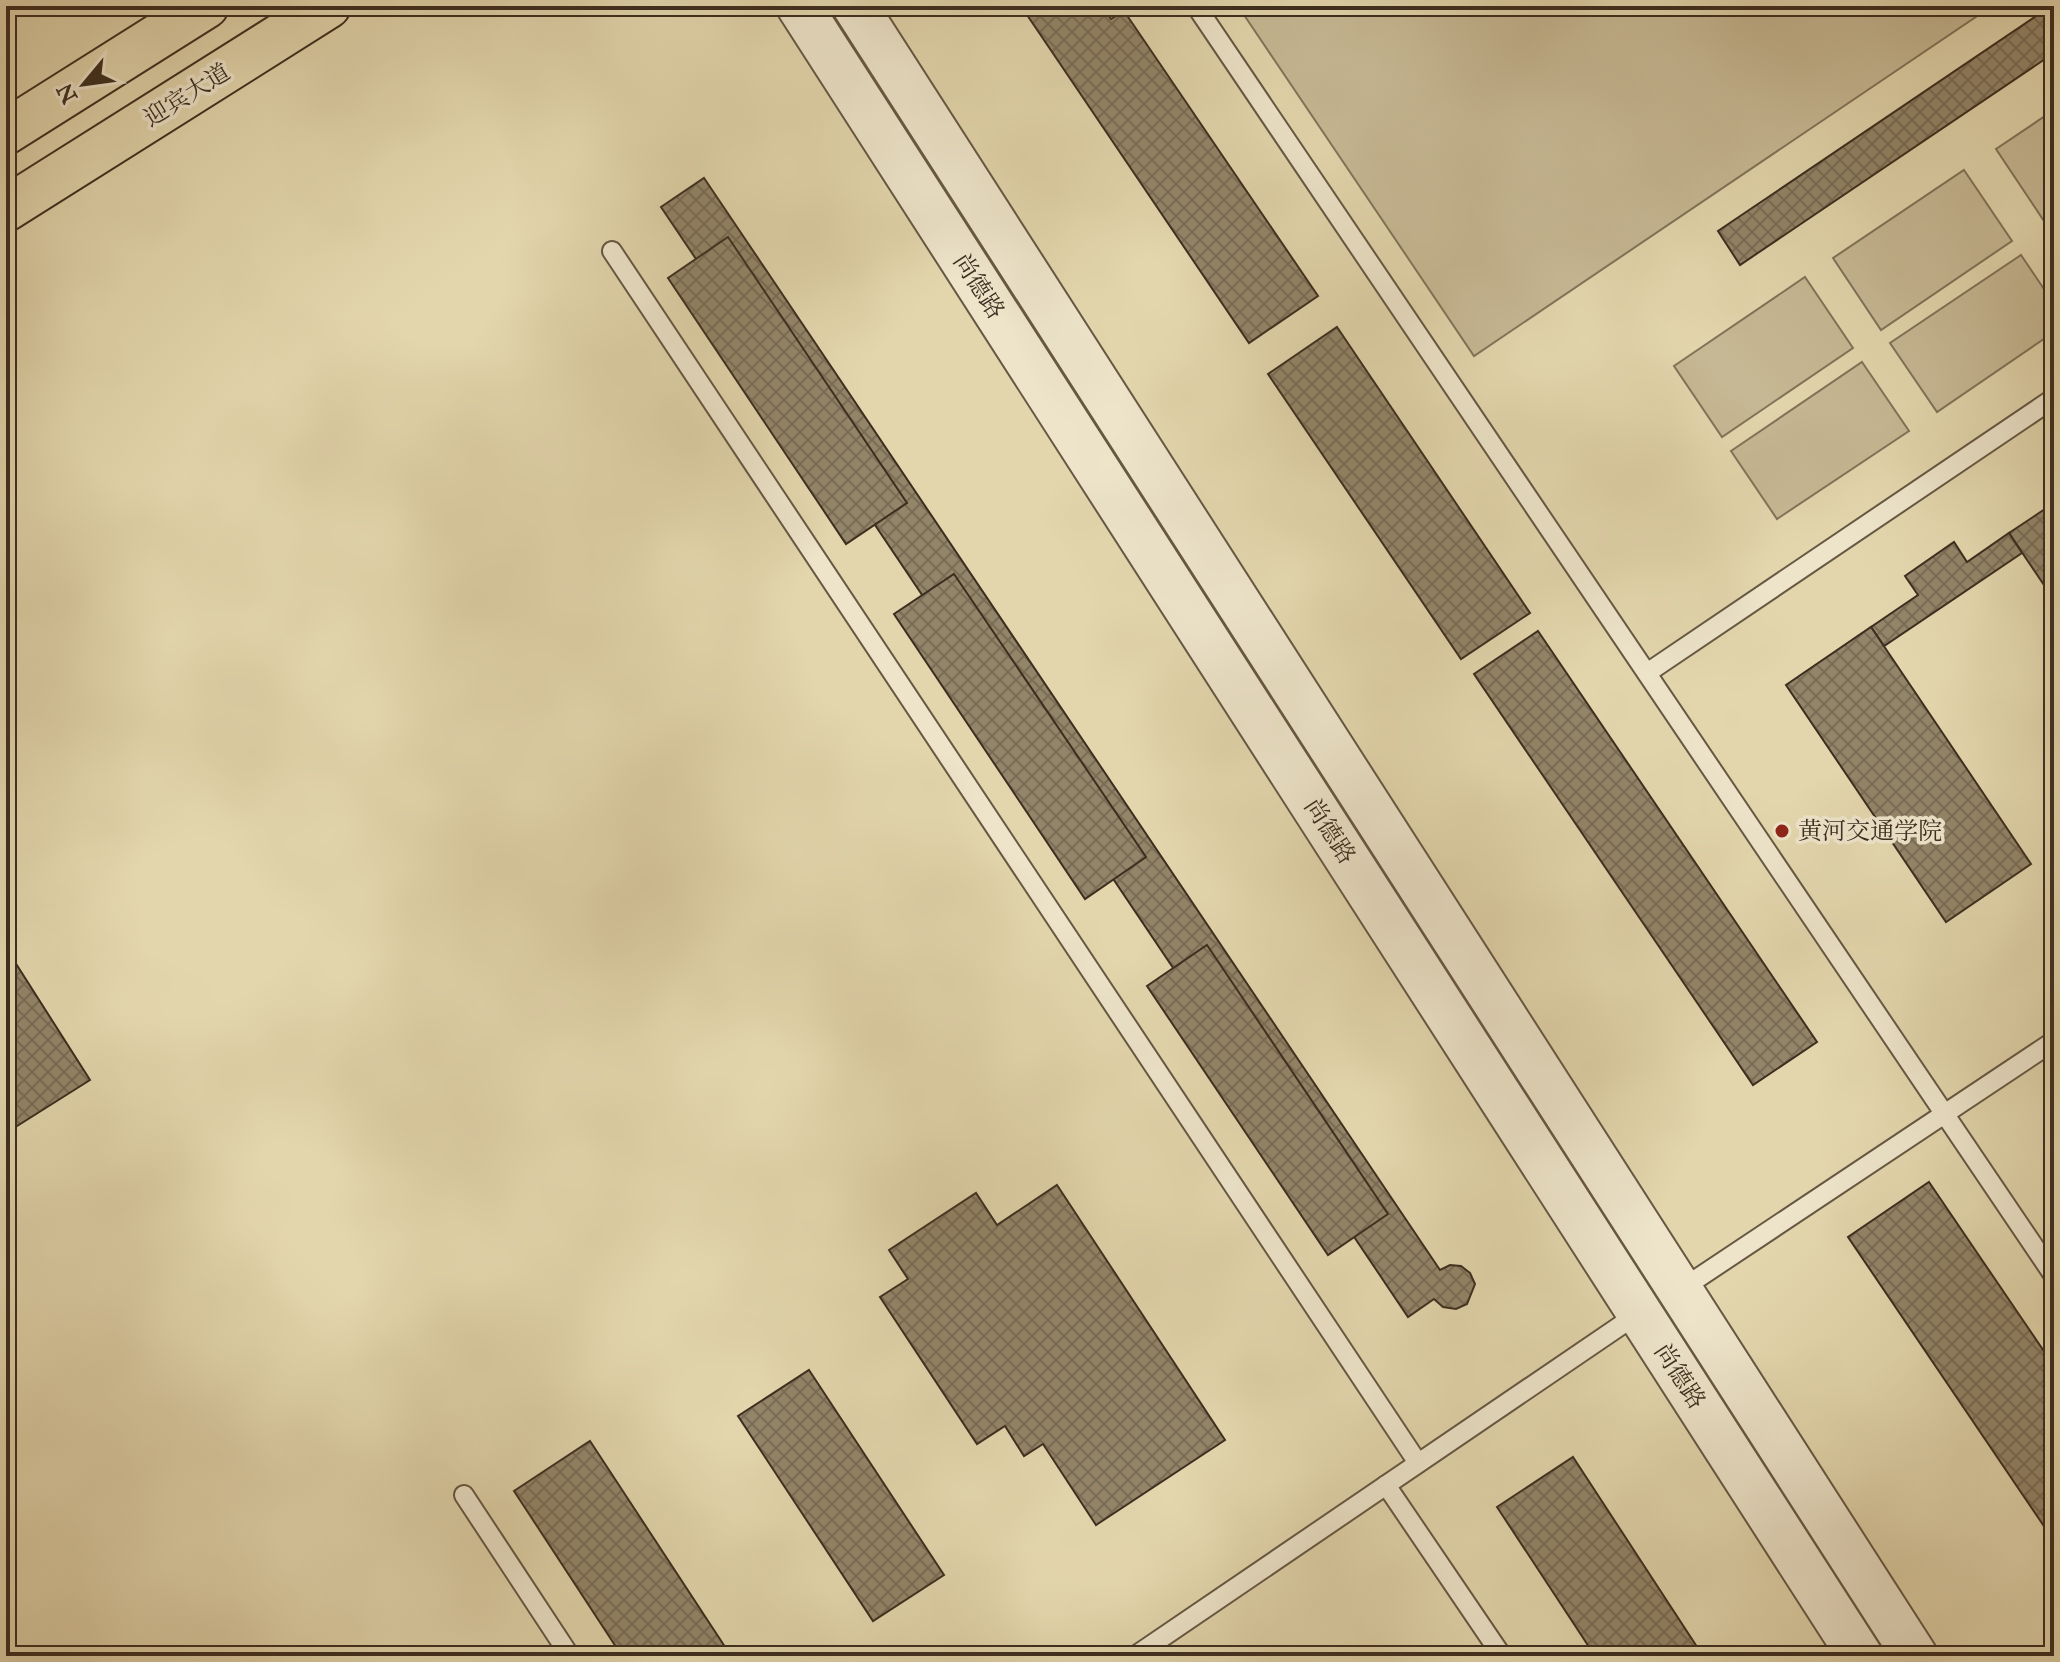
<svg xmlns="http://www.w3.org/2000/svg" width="2060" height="1662" viewBox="0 0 2060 1662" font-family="'IM FELL Great Primer','Noto Serif SC',serif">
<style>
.garden{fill:#c7b995;stroke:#82745a;stroke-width:2}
.building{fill:url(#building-cross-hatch);stroke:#3d2e20;stroke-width:2}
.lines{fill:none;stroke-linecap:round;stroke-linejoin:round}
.service-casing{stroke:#665843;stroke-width:22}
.tertiary-casing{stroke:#665843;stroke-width:48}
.trunk-casing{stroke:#3d2e20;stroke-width:48}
.service{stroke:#ede4ca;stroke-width:18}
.tertiary{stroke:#ede4ca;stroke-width:44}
.trunk{stroke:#e3d6ad;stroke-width:44}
.poi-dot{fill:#8f2418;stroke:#ede4ca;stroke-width:3}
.labels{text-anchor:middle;stroke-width:7;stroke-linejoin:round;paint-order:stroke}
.street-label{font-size:24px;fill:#3d2e20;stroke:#ede4ca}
.poi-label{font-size:24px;fill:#3d2e20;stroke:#ede4ca;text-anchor:start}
</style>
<defs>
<pattern id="building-cross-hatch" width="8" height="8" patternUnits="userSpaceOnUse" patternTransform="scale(2)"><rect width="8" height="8" fill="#938569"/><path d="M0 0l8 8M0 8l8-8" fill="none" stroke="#796d56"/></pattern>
</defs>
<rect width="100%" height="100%" fill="#e3d6ad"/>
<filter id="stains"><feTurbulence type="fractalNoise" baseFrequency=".0025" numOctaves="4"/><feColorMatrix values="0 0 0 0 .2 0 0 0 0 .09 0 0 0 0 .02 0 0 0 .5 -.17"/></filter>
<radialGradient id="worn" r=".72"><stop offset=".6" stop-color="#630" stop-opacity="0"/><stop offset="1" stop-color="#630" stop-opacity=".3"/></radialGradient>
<g class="garden">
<path d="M1238 6H1992L1474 356Z"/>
<path d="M2054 110V214L2044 221 1996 149Z"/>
<path d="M1964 170 2012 241 1881 330 1833 258Z"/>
<path d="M2021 255 2054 304V332L1937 412 1890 343Z"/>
<path d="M1805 277 1853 348 1722 437 1674 366Z"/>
<path d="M1862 362 1909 431 1777 519 1731 451Z"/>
</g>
<g class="building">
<path d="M1021 6H1102L1111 19 1124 11 1318 296 1249 343Z"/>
<path d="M2051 6H2054V53L1740 265 1718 231Z"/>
<path d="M704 178 1440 1270 1450 1265 1461 1266 1470 1273 1475 1284 1467 1304 1456 1309 1443 1307 1434 1299 1408 1317 661 207Z"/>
<path d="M728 237 907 503 846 544 668 278Z"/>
<path d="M1337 327 1530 613 1461 659 1268 374Z"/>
<path d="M2054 503V600L2009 533Z"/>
<path d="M2009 533 2022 553 1884 646 1871 627 1918 595 1905 576 1954 542 1967 562Z"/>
<path d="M954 574 1146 857 1085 899 894 614Z"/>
<path d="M1871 627 2031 864 1946 922 1786 685Z"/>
<path d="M1538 631 1817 1042 1753 1085 1474 674Z"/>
<path d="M1207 945 1388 1214 1328 1255 1147 986Z"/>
<path d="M6 948 90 1080 6 1133Z"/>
<path d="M1929 1182 2054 1366V1541L1848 1237Z"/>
<path d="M1057 1185 1225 1440 1096 1525 1043 1444 1024 1456 1005 1426 977 1444 880 1297 908 1279 889 1250 976 1193 997 1225Z"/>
<path d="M809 1370 944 1575 873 1621 738 1416Z"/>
<path d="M590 1441 731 1656H622L514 1491Z"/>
<path d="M1573 1457 1703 1656H1595L1497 1507Z"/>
</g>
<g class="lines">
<defs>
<g id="service">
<path d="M1196 6 2054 1276"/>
<path d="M612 251 1418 1463"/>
<path d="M1647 673 2054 398"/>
<path d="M1680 1290 2054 1041"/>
<path d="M1386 1485 1502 1656"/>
<path d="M464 1495 570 1656"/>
<path d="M1135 1656 1639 1313"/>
</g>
<g id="tertiary">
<path d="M799 6 1860 1656"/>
<path d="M855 6 1915 1656"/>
</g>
<g id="trunk">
<path d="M6 132 206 6"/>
<path d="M6 209 328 6"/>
</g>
</defs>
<use href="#service" class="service-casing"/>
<use href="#tertiary" class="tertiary-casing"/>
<use href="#trunk" class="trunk-casing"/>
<use href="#service" class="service"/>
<use href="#tertiary" class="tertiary"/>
<use href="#trunk" class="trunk"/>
</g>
<circle class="poi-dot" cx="1782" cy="831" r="8"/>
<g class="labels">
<g class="street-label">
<text transform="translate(187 95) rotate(-32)" y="8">迎宾大道</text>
<text transform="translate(979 286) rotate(57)" y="8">尚德路</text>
<text transform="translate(1330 831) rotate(57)" y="8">尚德路</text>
<text transform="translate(1680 1376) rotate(57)" y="8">尚德路</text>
</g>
<g class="poi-label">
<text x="1798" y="839">黄河交通学院</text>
</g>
</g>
<rect width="2060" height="1662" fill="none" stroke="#e3d6ad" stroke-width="32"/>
<rect x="8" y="8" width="2044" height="1646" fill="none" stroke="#3d2e20" stroke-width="4"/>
<rect x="16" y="16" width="2028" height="1630" fill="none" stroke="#3d2e20" stroke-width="2"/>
<g transform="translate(84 84) rotate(241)" stroke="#ede4ca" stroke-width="6" paint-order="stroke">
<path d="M0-6L14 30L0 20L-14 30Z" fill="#3d2e20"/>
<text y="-12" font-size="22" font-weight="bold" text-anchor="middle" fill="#3d2e20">N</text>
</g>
<rect width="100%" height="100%" filter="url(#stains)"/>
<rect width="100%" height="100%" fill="url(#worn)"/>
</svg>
